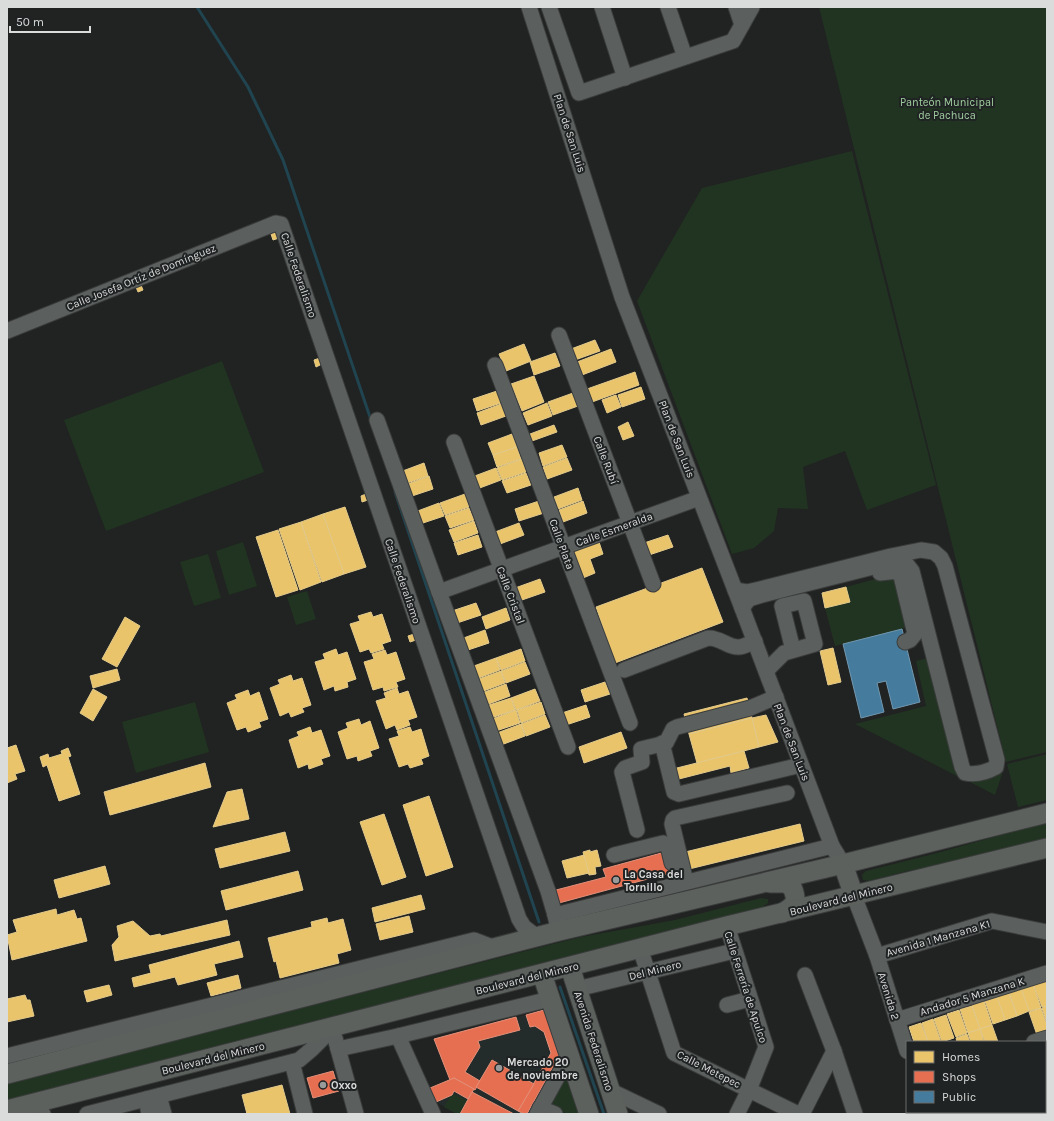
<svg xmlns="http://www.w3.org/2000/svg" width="1054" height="1121" viewBox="0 0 1054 1121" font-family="Karla,sans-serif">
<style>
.built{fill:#232c2a}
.green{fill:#213421}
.homes{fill:#e9c46a;stroke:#e4cb8c}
.shops{fill:#e76f51;stroke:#e3907a}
.public{fill:#457b9d;stroke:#7298b0}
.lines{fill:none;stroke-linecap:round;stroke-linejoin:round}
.stream{stroke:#204550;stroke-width:3}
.minor-casing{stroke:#3b3c3c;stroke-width:17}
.major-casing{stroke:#3b3c3c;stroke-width:21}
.minor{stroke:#5b605e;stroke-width:15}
.major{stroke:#5c615e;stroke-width:19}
.poi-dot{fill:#999b9a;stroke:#202323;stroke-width:1.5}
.labels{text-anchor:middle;stroke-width:4;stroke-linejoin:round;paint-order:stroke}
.park-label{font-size:11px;fill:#a2d0a1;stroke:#202323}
.street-label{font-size:11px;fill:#dadcdb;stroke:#202323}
.poi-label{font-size:11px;font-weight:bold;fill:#dadcdb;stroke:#202323;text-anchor:start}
</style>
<rect width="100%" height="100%" fill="#212222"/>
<path class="built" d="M544 1010 559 1056 527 1114H457L436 1102 430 1088 450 1080 434 1039Z"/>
<g class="green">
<path d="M819 7H1047V752L1006 762Z"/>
<path d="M852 151 936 485 867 510 845 451 803 467 808 509 778 508 774 531 754 548 732 554 637 301 702 188Z"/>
<path d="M222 361 264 472 106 531 64 420Z"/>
<path d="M243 542 257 586 229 595 216 551Z"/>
<path d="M208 554 221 598 194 606 180 562Z"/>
<path d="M890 575 895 578 906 627 902 629 835 646 825 608 850 602 846 587Z"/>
<path d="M307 591 316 619 296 625 287 597Z"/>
<path d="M928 658 957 776 855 724 926 706 916 661Z"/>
<path d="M195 702 209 752 136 773 122 722Z"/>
<path d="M1047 754V800L1018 807 1007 764Z"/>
<path d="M1003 771 995 795 966 780Z"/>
<path d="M1047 822V842L951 864 907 871 869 881 863 880 862 875 866 871 937 853Z"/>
<path d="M761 898 768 899V903L761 908 7 1103V1083L581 937 675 920Z"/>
<path d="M565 1072 582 1114H567L548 1104Z"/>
<path d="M454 1094 468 1101 460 1114H457L444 1107 450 1097Z"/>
</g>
<g class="homes">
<path d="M277 232 279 238 273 240 271 234Z"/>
<path d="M141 285 143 290 138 292 136 287Z"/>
<path d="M595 340 600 351 575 360 571 349Z"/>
<path d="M524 344 531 361 506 371 499 354Z"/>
<path d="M611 349 616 362 582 375 577 362Z"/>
<path d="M555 353 560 366 534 375 530 362Z"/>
<path d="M320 358 322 364 316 367 314 360Z"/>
<path d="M635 372 639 385 592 402 587 389Z"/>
<path d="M534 376 544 402 522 411 511 384Z"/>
<path d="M641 387 645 399 622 407 618 395Z"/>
<path d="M497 391 501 403 477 411 473 399Z"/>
<path d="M573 393 578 406 553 415 548 402Z"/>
<path d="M616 395 621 407 607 413 602 400Z"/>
<path d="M547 403 552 416 528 425 523 413Z"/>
<path d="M501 404 506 416 481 425 477 413Z"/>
<path d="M628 422 634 436 623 440 618 427Z"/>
<path d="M554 425 557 432 532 441 530 434Z"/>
<path d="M512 434 517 447 493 455 488 443Z"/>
<path d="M562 445 567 457 543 466 539 453Z"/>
<path d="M517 447 521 459 497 467 493 455Z"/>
<path d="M567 458 572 470 547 479 543 467Z"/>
<path d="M522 459 526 472 502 480 497 468Z"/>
<path d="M424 463 428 476 404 484 400 472Z"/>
<path d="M496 468 501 480 477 489 472 477Z"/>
<path d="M526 473 531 485 507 493 502 481Z"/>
<path d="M429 476 433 489 409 497 405 485Z"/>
<path d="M578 488 582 500 558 509 554 497Z"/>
<path d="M366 494 368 500 362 502 361 496Z"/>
<path d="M465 494 469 507 445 515 440 503Z"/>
<path d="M539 501 544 513 519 521 515 509Z"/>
<path d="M583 501 587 513 563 522 559 510Z"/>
<path d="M439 503 444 516 420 524 415 512Z"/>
<path d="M345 507 366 567 344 574 323 514Z"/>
<path d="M469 508 474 520 450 528 445 516Z"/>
<path d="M323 514 344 574 322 582 301 522Z"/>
<path d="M474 521 478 533 454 542 449 530Z"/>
<path d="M301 522 321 582 300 590 279 529Z"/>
<path d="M519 523 524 535 500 544 495 532Z"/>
<path d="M278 530 298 590 276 597 256 537Z"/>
<path d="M478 535 482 547 458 555 454 543Z"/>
<path d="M668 535 673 547 649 555 644 543Z"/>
<path d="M599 542 603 554 590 559 595 573 583 578 573 551Z"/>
<path d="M702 568 723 622 615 663 596 607Z"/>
<path d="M540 579 545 592 519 601 515 588Z"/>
<path d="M846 587 850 602 825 608 822 593Z"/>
<path d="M476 603 481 615 457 623 452 611Z"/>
<path d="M506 608 510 620 486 629 482 617Z"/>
<path d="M371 612 373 617 382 614 391 641 382 644 384 649 371 653 369 649 360 652 350 624 360 621 358 616Z"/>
<path d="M125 617 140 626 117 667 102 659Z"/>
<path d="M485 630 489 643 465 651 461 639Z"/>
<path d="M414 634 416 640 410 642 408 636Z"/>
<path d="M833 648 841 682 828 685 820 651Z"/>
<path d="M336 649 338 655 347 652 356 679 347 682 348 687 335 691 334 686 324 690 315 662 325 659 323 654Z"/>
<path d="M521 649 525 661 501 670 496 658Z"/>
<path d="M385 650 387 655 396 652 405 679 396 682 398 687 384 691 383 687 373 690 364 662 374 659 372 654Z"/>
<path d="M496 658 500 670 476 679 471 667Z"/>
<path d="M525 662 530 674 506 683 501 671Z"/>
<path d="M117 669 120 680 93 688 90 676Z"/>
<path d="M501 671 505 683 481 692 476 680Z"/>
<path d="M291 675 293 681 302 678 311 705 302 708 304 712 291 717 289 712 280 716 270 688 280 684 278 680Z"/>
<path d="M605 682 610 694 585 702 581 690Z"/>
<path d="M506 684 510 696 486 705 482 693Z"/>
<path d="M397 688 399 694 408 691 417 717 408 720 410 725 397 730 395 725 386 729 376 701 386 698 384 693Z"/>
<path d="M93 689 107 697 93 721 80 713Z"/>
<path d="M535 689 540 701 516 710 511 698Z"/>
<path d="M248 690 250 696 259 692 268 719 259 722 261 727 248 732 246 727 237 730 227 703 237 699 235 695Z"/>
<path d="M511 698 515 710 491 718 486 706Z"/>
<path d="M747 698 752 718 689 734 684 714Z"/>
<path d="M541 702 545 714 521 723 517 710Z"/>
<path d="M586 705 590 717 566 725 562 713Z"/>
<path d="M516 710 520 723 496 731 492 719Z"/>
<path d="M545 715 550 727 526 736 521 724Z"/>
<path d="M766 715 778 742 759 747 752 718Z"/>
<path d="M752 718 759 747 697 763 689 734Z"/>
<path d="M359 719 361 725 370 721 379 748 370 751 372 756 358 761 357 756 347 759 338 732 348 728 346 723Z"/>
<path d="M521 724 525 736 501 745 497 733Z"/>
<path d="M310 727 312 733 321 730 330 756 321 759 323 764 309 769 308 764 298 768 289 740 299 736 297 732Z"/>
<path d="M410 727 412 732 421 729 429 756 421 759 423 764 410 768 408 764 399 767 389 739 399 736 397 731Z"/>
<path d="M621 732 627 748 584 763 579 747Z"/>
<path d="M16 745 25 771 15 774 17 779 7 783V748Z"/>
<path d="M68 748 71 756 68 757 80 794 59 801 47 765 43 767 40 757 48 754 49 758 62 754 61 751Z"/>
<path d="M744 751 749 768 731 773 730 766 675 780 673 769Z"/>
<path d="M205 763 211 787 110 815 104 792Z"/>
<path d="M242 789 249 819 213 827 227 792Z"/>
<path d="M429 796 453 867 426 876 403 805Z"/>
<path d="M384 814 406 877 382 885 360 822Z"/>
<path d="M800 824 804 841 685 870 681 853Z"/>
<path d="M285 832 290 851 220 868 215 849Z"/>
<path d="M590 850V852L597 850 601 866 595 867 596 874 589 875 583 852Z"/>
<path d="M584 855 589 873 567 878 562 861Z"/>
<path d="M105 866 110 884 59 898 54 880Z"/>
<path d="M298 871 303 890 226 910 221 891Z"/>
<path d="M421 895 425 909 375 922 372 908Z"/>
<path d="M56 909 57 915 74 910 77 919 81 918 87 941 12 960 7 935 17 932 13 920Z"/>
<path d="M409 916 413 932 380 940 376 924Z"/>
<path d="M327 918 328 923 343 919 351 950 337 954 339 963 280 978 276 961 274 962 268 938 312 927 311 922Z"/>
<path d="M227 920 230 935 115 961 112 945 119 937 117 926 133 921 150 936 160 934 161 936Z"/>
<path d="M239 941 243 957 214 964 217 975 178 985 175 977 134 987 132 978 151 973 149 965Z"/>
<path d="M238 975 241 988 211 996 207 983Z"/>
<path d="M1045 980 1047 985V1006L1042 1007 1033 984Z"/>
<path d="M1033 984 1041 1008 1029 1011 1021 988Z"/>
<path d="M109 985 112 995 87 1002 84 991Z"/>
<path d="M1021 988 1029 1011 1017 1016 1009 992Z"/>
<path d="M1009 993 1017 1016 1005 1020 997 997Z"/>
<path d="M25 995 27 1000H30L34 1016 7 1022V999Z"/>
<path d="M997 997 1005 1020 993 1024 985 1001Z"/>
<path d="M984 1001 992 1025 980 1029 972 1005Z"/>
<path d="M972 1006 980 1029 968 1033 960 1009Z"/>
<path d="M1047 1006V1023L1042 1008Z"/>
<path d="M1041 1008 1047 1025V1032L1037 1035 1029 1012Z"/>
<path d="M959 1010 967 1033 956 1037 947 1014Z"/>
<path d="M946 1015 954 1038 942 1042 934 1019Z"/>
<path d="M933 1019 941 1042H928L922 1023Z"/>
<path d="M921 1023 928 1042H914L909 1027Z"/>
<path d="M992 1025 998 1042H985L980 1029Z"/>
<path d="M980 1029 984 1042H971L968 1033Z"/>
<path d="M967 1034 970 1042H957L956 1038Z"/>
<path d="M1045 1048H1047V1065L1045 1059Z"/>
<path d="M1047 1074V1100L1046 1101 1045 1075Z"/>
<path d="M282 1085 290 1114H247L242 1095Z"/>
<path d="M935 1112H979L980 1114H936Z"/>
<path d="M981 1112H994L995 1114H981Z"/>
</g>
<g class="shops">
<path d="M665 852 670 873 559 903 556 890 606 877 603 869Z"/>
<path d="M544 1010 559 1056 527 1114H524L518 1111 551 1053 544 1032 535 1026 530 1027 526 1015Z"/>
<path d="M516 1017 520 1030 478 1041 480 1047 465 1072 480 1081 475 1090 454 1078 450 1080 434 1039Z"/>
<path d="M492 1060 534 1084 518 1111 476 1087Z"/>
<path d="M333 1071 339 1091 313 1098 307 1078Z"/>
<path d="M454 1078 474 1089 468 1099 454 1091 452 1095 436 1102 430 1088Z"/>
<path d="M472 1092 514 1114H460Z"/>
</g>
<path class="public" d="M902 629 920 702 893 709 886 681 877 683 884 712 861 718 843 644Z"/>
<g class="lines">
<g class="stream">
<path d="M197 7 248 87 283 160 371 420"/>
<path d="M395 492 539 922"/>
<path d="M560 987 604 1114"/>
</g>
<defs>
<g id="minor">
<path d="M529 7 622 297 742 608 832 846 843 864"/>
<path d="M549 7 579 93 733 41 752 7"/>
<path d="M602 7 625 78"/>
<path d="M668 7 685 57"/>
<path d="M736 7 742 25"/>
<path d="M7 331 276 223 281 224 519 919 524 927 537 937"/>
<path d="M559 335 653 584"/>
<path d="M495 365 630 723"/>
<path d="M377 420 439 592 548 891 555 915"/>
<path d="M454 442 568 747"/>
<path d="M880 573 898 571 901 576 915 634 910 640 905 642"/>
<path d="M735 590 747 592 760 589 891 556 921 550 934 552 941 558 945 566 997 760 996 767C987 772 975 775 965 773L962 767 912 571 905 562H893L762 595 749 599 742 608"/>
<path d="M439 592 699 498"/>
<path d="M624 670 708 638C720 637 728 648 739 647 744 647 750 643 755 641"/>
<path d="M766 671 784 653 815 644 804 601 782 606 793 650"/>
<path d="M662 743 674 792 679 794 801 765"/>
<path d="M637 830 622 772 625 768 642 762 641 749 666 743 673 729 677 727 750 708 776 697"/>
<path d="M614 855 663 843 668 846 672 863"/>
<path d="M686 882 672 824 673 820 675 818 787 793"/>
<path d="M854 896 877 956 907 1051"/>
<path d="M557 924 555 915 832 846"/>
<path d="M727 926 766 1047 749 1090 737 1114"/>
<path d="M640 948 674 1053 798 1114"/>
<path d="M877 956 992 921 1047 932"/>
<path d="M805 975 834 1051 855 1114"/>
<path d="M577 989 734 951"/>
<path d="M727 1005 750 999"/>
<path d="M897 1020 1047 973"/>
<path d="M398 1036 433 1114"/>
<path d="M335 1038 356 1114"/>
<path d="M1034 1042 1047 1038"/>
<path d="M338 1049 398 1036 550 999"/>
<path d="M7 1056 474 940 495 948"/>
<path d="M292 1062 305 1114"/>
<path d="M609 1090 659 1114"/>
<path d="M159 1096 164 1114"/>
<path d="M146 1099 149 1114"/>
<path d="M23 1106 43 1114"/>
<path d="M540 1108 555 1114"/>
<path d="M927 1112 928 1114"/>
<path d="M87 1114 299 1060 312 1049 333 1028"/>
<path d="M537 1114 569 1056"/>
<path d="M802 1114 834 1051"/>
<path d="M1033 1114 1038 1112"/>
</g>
<g id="major">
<path d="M843 864 854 896"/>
<path d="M770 883H786L792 887C798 901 796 905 782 913"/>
<path d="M570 967 618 1114"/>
<path d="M542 974 589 1114"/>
<path d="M7 1074 559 931 843 864 1047 813"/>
<path d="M7 1110 727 926 1047 848"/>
</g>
</defs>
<use href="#minor" class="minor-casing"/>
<use href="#major" class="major-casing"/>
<use href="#minor" class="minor"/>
<use href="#major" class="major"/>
</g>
<g class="poi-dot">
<circle cx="616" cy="880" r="4"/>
<circle cx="499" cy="1068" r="4"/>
<circle cx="323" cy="1085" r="4"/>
</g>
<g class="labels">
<g class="park-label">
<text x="947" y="106">Panteón Municipal<tspan x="947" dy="13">de Pachuca</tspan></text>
</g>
<g class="street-label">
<text transform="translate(570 133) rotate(72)" y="4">Plan de San Luis</text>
<text transform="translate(299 275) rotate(71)" y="4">Calle Federalismo</text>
<text transform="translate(141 277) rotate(-22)" y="4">Calle Josefa Ortíz de Domínguez</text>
<text transform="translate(677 439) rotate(69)" y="4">Plan de San Luis</text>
<text transform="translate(606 460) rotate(69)" y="4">Calle Rubí</text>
<text transform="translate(614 529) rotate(-20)" y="4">Calle Esmeralda</text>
<text transform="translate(562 544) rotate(70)" y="4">Calle Plata</text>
<text transform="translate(403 581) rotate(71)" y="4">Calle Federalismo</text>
<text transform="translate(511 595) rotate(69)" y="4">Calle Cristal</text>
<text transform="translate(792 742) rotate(69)" y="4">Plan de San Luis</text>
<text transform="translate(841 899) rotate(-14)" y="4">Boulevard del Minero</text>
<text transform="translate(938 938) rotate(-16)" y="4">Avenida 1 Manzana K1</text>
<text transform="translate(655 970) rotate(-14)" y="4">Del Minero</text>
<text transform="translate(527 978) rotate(-14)" y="4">Boulevard del Minero</text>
<text transform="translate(746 987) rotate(72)" y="4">Calle Ferrería de Apulco</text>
<text transform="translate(889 996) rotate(73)" y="4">Avenida 2</text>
<text transform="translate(972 996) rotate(-17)" y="4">Andador 5 Manzana K</text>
<text transform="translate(594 1041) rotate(72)" y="4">Avenida Federalismo</text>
<text transform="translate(213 1058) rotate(-14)" y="4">Boulevard del Minero</text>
<text transform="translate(709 1069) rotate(27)" y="4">Calle Metepec</text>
</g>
<g class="poi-label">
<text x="624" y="878">La Casa del<tspan x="624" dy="13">Tornillo</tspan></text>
<text x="507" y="1066">Mercado 20<tspan x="507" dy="13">de noviembre</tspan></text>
<text x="331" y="1089">Oxxo</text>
</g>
</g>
<rect width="1054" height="1121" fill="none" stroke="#dadcdb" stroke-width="16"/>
<rect x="906" y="1041" width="140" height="72" fill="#202323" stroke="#6a6d6d"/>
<rect x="914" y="1051" width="20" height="12" fill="#e9c46a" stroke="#6a6d6d"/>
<text x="942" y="1061" font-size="12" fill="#dadcdb">Homes</text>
<rect x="914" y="1071" width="20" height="12" fill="#e76f51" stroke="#6a6d6d"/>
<text x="942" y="1081" font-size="12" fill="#dadcdb">Shops</text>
<rect x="914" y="1091" width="20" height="12" fill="#457b9d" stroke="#6a6d6d"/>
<text x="942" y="1101" font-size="12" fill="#dadcdb">Public</text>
<path d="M10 26v6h80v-6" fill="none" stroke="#dadcdb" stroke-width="2"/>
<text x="16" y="26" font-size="12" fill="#dadcdb" stroke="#202323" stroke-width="3" paint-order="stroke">50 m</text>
</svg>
